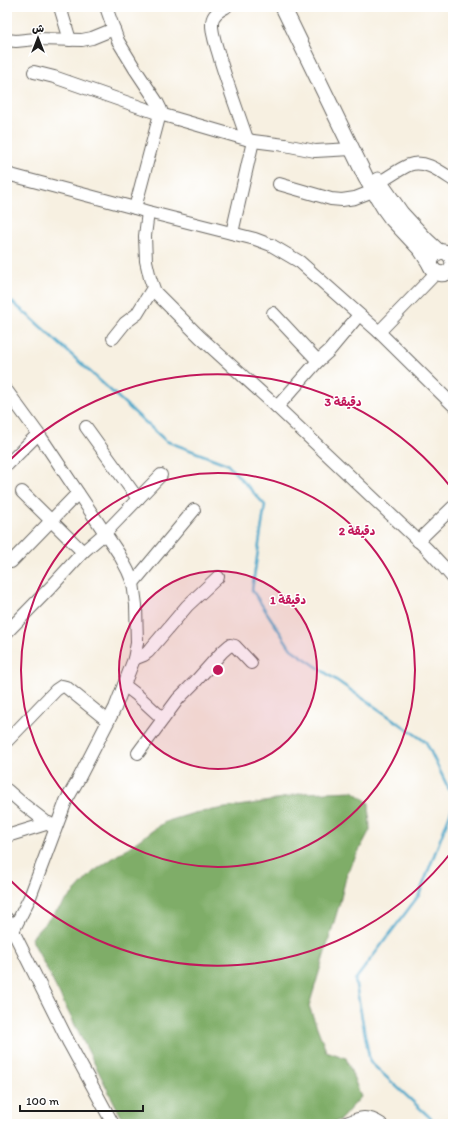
<svg xmlns="http://www.w3.org/2000/svg" width="460" height="1131" viewBox="0 0 460 1131" font-family="Itim,'Playpen Sans Arabic',sans-serif">
<style>
.forest{fill:#7fad67;stroke:#4e6442}
.lines{fill:none;stroke-linecap:round;stroke-linejoin:round}
.stream{stroke:#4ba7ca;stroke-width:2.5}
.minor-casing{stroke:#696661;stroke-width:14}
.major-casing{stroke:#696661;stroke-width:17}
.minor{stroke:#fff;stroke-width:12}
.major{stroke:#fff;stroke-width:15}
.ring{fill:none;stroke:#c2185b;stroke-width:2}
.centre{fill:#c2185b;stroke:#fff;stroke-width:2}
.ring-label{font-size:12px;text-anchor:middle;font-weight:bold;fill:#c2185b;stroke:#fff;stroke-width:3;stroke-linejoin:round;paint-order:stroke}
</style>
<rect width="100%" height="100%" fill="#fff"/>
<filter id="ink" filterUnits="userSpaceOnUse"><feTurbulence type="fractalNoise" baseFrequency=".025" numOctaves="2"/><feDisplacementMap in="SourceGraphic" scale="8" xChannelSelector="R" yChannelSelector="G"/><feConvolveMatrix kernelMatrix="1 2 1 2 8 2 1 2 1" color-interpolation-filters="sRGB"/></filter>
<filter id="wash" filterUnits="userSpaceOnUse"><feTurbulence type="fractalNoise" baseFrequency=".012" numOctaves="4" result="noise"/><feDisplacementMap in="SourceGraphic" scale="16" xChannelSelector="R" yChannelSelector="G"/><feGaussianBlur stdDeviation="0.9" result="paint"/><feColorMatrix in="noise" values="0 0 0 0 0 0 0 0 0 0 0 0 0 0 0 0 0 1.4 0 .05"/><feComposite in="paint" operator="in"/></filter>
<g filter="url(#wash)">
<rect width="100%" height="100%" fill="#f7f0e1"/>
<path class="forest" d="M353 791 369 803 370 830 347 873 340 902 309 1006 326 1051 346 1058 361 1097 340 1120 328 1124H125L31 938 93 872 165 822 194 813 270 801 303 793Z"/>
<g class="lines">
<g class="stream">
<path d="M7 298 30 317 166 441 227 464 265 505 252 590 291 649 426 742 453 798"/>
<path d="M437 1124 370 1062 355 980 419 895 453 806"/>
</g>
</g>
</g>
<g filter="url(#ink)">
<g class="lines">
<defs>
<g id="minor">
<path d="M60 7 70 40"/>
<path d="M106 7 118 41 135 69 157 102 161 110 135 208"/>
<path d="M226 7C219 11 213 14 212 22 211 34 217 47 220 59 228 86 238 112 247 139"/>
<path d="M7 40 16 41 36 39 82 40 92 38 114 29"/>
<path d="M34 72 54 77 160 114 253 141 285 145 315 151 352 149"/>
<path d="M7 174 135 208 148 212 255 239 271 245 300 262 379 332 453 405"/>
<path d="M379 183C388 177 400 169 409 165 425 159 441 172 453 180"/>
<path d="M279 184 331 199 342 200 355 198 373 191"/>
<path d="M148 212 145 236 146 261 150 278 155 292 200 337 277 407 427 549 442 565 453 578"/>
<path d="M232 233 253 141"/>
<path d="M273 313 318 361"/>
<path d="M379 332 436 273"/>
<path d="M113 338 125 323 137 314 153 288"/>
<path d="M7 391 42 439 119 554 128 571 133 583 136 605 137 643 134 659 115 708 78 780 66 801 30 897 13 931"/>
<path d="M277 407 318 361 329 351 359 315"/>
<path d="M86 427 138 499"/>
<path d="M7 465 38 434"/>
<path d="M22 492 83 552"/>
<path d="M418 541 453 507"/>
<path d="M11 562 78 493"/>
<path d="M133 583 194 510"/>
<path d="M7 632 51 587 83 552 105 533 161 475"/>
<path d="M134 659 144 655 148 652 187 606 218 577"/>
<path d="M124 685 137 695 163 719"/>
<path d="M7 741 56 690 62 686 66 687 108 721"/>
<path d="M138 753 178 699 196 681 222 652 230 645 235 646 251 663"/>
<path d="M7 790 23 804 55 829"/>
<path d="M7 836 49 823"/>
<path d="M7 919 69 1043 113 1124"/>
<path d="M344 1124C359 1118 366 1114 381 1124"/>
</g>
<g id="major">
<path d="M283 7 366 178 384 208 392 219 421 250 430 264"/>
<path d="M378 180 401 213 426 240 439 252"/>
<path d="M453 264C452 248 433 247 430 264 434 276 449 278 453 264"/>
</g>
</defs>
<use href="#minor" class="minor-casing"/>
<use href="#major" class="major-casing"/>
<use href="#minor" class="minor"/>
<use href="#major" class="major"/>
</g>
</g>
<circle cx="218" cy="670" r="99" fill="#c2185b" fill-opacity=".12"/>
<g class="ring">
<circle cx="218" cy="670" r="99"/>
<circle cx="218" cy="670" r="197"/>
<path d="M453 850A296 296 0 0 1 9 879M9 461A296 296 0 0 1 453 490"/>
</g>
<circle cx="218" cy="670" r="6" class="centre"/>
<g class="ring-label">
<text x="343" y="406">3 دقيقة</text>
<text x="357" y="535">2 دقيقة</text>
<text x="288" y="604">1 دقيقة</text>
</g>
<rect width="460" height="1131" fill="none" stroke="#fff" stroke-width="24"/>
<g transform="translate(38 38)" stroke="#ffffff" stroke-width="3" paint-order="stroke">
<path d="M0-3L7 15L0 10L-7 15Z" fill="#1c1c1c"/>
<text y="-6" font-size="11" font-weight="bold" text-anchor="middle" fill="#1c1c1c">ش</text>
</g>
<path d="M20 1105v6h123v-6" fill="none" stroke="#1c1c1c" stroke-width="2"/>
<text x="26" y="1105" font-size="12" fill="#1c1c1c" stroke="#ffffff" stroke-width="3" paint-order="stroke">100 m</text>
</svg>
